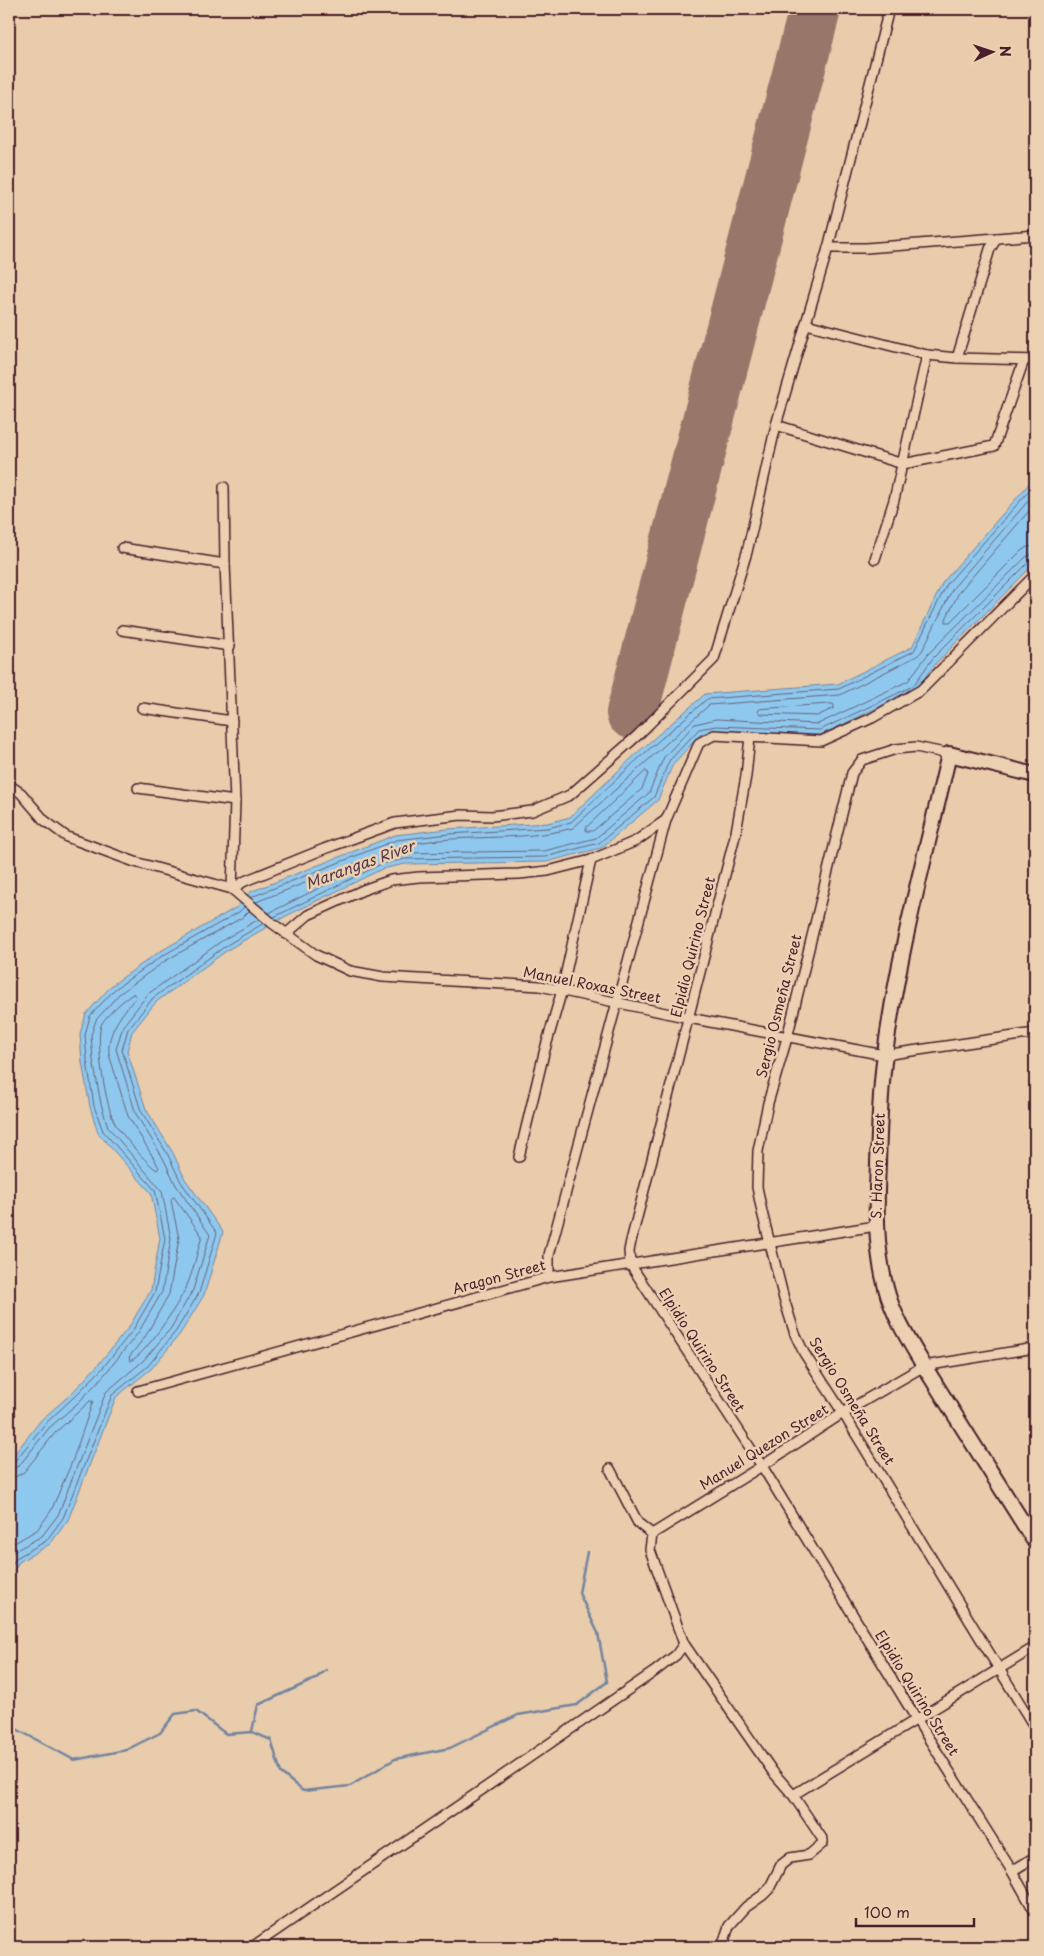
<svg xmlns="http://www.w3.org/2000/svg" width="1044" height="1956" viewBox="0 0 1044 1956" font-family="'Playpen Sans',sans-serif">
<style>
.water{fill:#8fc8ee;stroke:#7384a0}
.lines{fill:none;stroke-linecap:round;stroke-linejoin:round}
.shore{stroke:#666379;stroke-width:1}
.stream{stroke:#7384a0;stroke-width:2.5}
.runway{stroke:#99766b;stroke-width:52}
.street-casing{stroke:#4a1f2b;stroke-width:12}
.secondary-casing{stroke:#4a1f2b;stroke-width:18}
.street{stroke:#ebd0b2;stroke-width:9}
.secondary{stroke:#ebd0b2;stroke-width:14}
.labels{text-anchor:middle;stroke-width:5;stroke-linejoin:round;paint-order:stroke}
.street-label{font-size:14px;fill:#4a1f2b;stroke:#ebd0b2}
.water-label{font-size:15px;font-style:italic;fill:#543848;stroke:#ebd0b2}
</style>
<rect width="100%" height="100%" fill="#e8ccab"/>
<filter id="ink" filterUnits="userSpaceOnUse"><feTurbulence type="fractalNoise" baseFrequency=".02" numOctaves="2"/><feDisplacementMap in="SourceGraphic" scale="10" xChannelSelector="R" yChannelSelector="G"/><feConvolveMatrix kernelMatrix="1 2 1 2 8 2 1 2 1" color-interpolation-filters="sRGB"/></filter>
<g filter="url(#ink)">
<path class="water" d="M1035 477V563L937 662 916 689 821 735 716 731 701 734 673 764 658 800 601 848 546 862 405 864 382 869 286 916 229 949 156 1002 132 1032 127 1051 146 1109 173 1153 185 1179 223 1232 204 1295 180 1334 151 1369 116 1397 68 1520 50 1544 19 1562 9 1580V1461L41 1420 71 1394 97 1366 129 1327 151 1290 160 1238 151 1193 98 1133 90 1107 82 1062 80 1034 86 1014 112 985 159 952 237 907 250 892 395 835 448 829 548 823 570 817 636 754 705 694 838 684 912 647 943 582Z"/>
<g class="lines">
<g class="shore">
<path d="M1035 493 953 588 922 651 917 656 840 695 709 705 573 828C511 845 440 829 381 853L380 856 382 858 405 853 544 851 596 838 649 793 664 757 695 724 716 719 818 724 908 681 928 654 1026 557 1035 553"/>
<path d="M1035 504 959 592 946 619V622H950L1021 551 1027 547 1035 546"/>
<path d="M832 704 834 705V708L817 716 760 714 758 711 760 709Z"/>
<path d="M646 771 648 774 642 789 593 831H586V828Z"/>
<path d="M251 898 254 896 396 840 449 834 548 828 571 822 639 758 707 699 839 689 914 651 947 584 1035 484"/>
<path d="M256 902 369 858 372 859 371 862 269 913"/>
<path d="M274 917 381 864 405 859 545 857 599 843 654 797 669 761 699 729 716 726 820 730 913 686 933 658 1030 561 1035 560"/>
<path d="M133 994 135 995 136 997C122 1014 107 1031 109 1054L128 1116 156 1162 159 1168 157 1170C148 1165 122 1135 116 1125 106 1110 94 1038 102 1023 108 1014 124 999 133 994Z"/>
<path d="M174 1197 202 1236C197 1253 193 1272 186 1288 178 1304 146 1355 130 1361L129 1357 145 1337 169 1294 179 1239 171 1200Z"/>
<path d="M9 1463 14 1462 45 1424 74 1397 101 1370 133 1330 155 1292 165 1239 155 1190 103 1131 94 1106 87 1061 85 1035 90 1016 115 989 162 956 239 912 244 907"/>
<path d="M9 1470 19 1466 49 1428 79 1402 105 1374 138 1333 162 1292 171 1239 162 1191 108 1127 101 1104 93 1060 91 1035 96 1020 119 994 165 961 243 917 249 911"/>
<path d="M9 1477 17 1476 24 1472 55 1433 90 1401H93L72 1462 51 1511 37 1530 9 1546"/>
<path d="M9 1557 13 1552 42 1536 58 1515 106 1392 143 1361 171 1328 193 1290 210 1235 176 1185 163 1158 136 1114 116 1049 123 1026 148 994 223 940 259 919"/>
<path d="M9 1570 16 1558 46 1541 63 1518 112 1395 148 1366 176 1331 199 1293 217 1233 181 1182 168 1155 141 1111 122 1050 128 1029 153 998 227 945 264 923"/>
</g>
<g class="stream">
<path d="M9 1725 74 1760 126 1750 160 1733 175 1714 196 1711 226 1734 252 1732 271 1740 281 1773 303 1791 350 1786 395 1759 450 1748 518 1715 577 1705 607 1682 598 1633 579 1593 587 1552"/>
<path d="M252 1731 258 1705 315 1679 326 1670"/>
</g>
<path class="runway" d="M632 713 815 9"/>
<defs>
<g id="street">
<path d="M828 248H866L997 238"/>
<path d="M806 324 927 355 957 358 1035 360"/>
<path d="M957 358 990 249 997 238 1035 235"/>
<path d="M776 425 903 464 994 446 1024 360"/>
<path d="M224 487 225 564 235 801 232 889"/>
<path d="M122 548 225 564"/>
<path d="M875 559 894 500 927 355"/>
<path d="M122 630 230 646"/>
<path d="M142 708 232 721"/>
<path d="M750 737 746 776 736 832 631 1241 629 1251 630 1264 762 1466 917 1720 1012 1871 1035 1912"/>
<path d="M949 754 916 747 896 749 862 760 852 773 787 1038 768 1103 758 1151 757 1187 762 1212 784 1299 795 1334 804 1353 843 1413 1035 1728"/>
<path d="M9 785 21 793 44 820 67 837 135 862 232 889 272 923 316 955 350 971 383 977 540 986 689 1018 884 1055 1035 1033"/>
<path d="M138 788 235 801"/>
<path d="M232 889 245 881 324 849 395 823 461 815 492 816 532 811 570 795 638 735 714 659 747 552 776 425 828 248 889 9"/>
<path d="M286 934 308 915 363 890 391 880 419 877 519 874 548 871 591 860 636 841 666 820 699 743 714 735 821 741 872 718 921 690 1035 575"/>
<path d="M519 1157 544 1053 562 990 591 860"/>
<path d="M549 1277V1255L666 820"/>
<path d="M138 1391 549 1277 876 1226"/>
<path d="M610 1469 638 1523 652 1534"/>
<path d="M652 1534 650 1550 684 1644 773 1772 793 1795 823 1840V1843L809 1855 790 1858 781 1865 769 1889 763 1895 746 1907 729 1926 722 1947"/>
<path d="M652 1534 762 1466 843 1413 924 1366 1035 1348"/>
<path d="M793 1795 1035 1647"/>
<path d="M1012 1871 1035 1857"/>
<path d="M252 1947 654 1672 676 1655 684 1644"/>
</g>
<path id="secondary" d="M1035 775 949 754C926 854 898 953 885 1054 880 1090 879 1128 878 1164 876 1206 875 1247 886 1288 893 1316 910 1342 924 1366L1035 1542"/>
</defs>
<use href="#street" class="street-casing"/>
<use href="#secondary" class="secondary-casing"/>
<use href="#street" class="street"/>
<use href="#secondary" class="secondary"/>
</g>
</g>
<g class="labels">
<g class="street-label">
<text transform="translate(693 947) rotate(-76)" y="5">Elpidio Quirino Street</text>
<text transform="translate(592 985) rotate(11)" y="5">Manuel Roxas Street</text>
<text transform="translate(779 1006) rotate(-76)" y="5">Sergio Osmeña Street</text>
<text transform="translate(878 1166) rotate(-88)" y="5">S. Haron Street</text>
<text transform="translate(499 1277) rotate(-15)" y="5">Aragon Street</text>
<text transform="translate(702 1350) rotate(57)" y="5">Elpidio Quirino Street</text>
<text transform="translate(852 1401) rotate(58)" y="5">Sergio Osmeña Street</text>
<text transform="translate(764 1447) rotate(-32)" y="5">Manuel Quezon Street</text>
<text transform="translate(917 1693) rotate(58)" y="5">Elpidio Quirino Street</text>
</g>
<g class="water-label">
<text transform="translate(360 865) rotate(-20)" y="5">Marangas River</text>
</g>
</g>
<rect width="1044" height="1956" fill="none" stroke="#ebd0b2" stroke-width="30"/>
<rect x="15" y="15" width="1014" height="1926" fill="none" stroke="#4a1f2b" stroke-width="2" filter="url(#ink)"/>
<g transform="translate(992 52) rotate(87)" stroke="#ebd0b2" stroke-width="4" paint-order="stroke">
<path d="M0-4L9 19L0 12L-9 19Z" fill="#4a1f2b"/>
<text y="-8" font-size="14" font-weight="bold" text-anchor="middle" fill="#4a1f2b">N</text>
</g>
<path d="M856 1918v8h118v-8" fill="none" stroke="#4a1f2b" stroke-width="2.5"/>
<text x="864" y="1918" font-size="15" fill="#4a1f2b" stroke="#ebd0b2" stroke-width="4" paint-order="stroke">100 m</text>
</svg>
